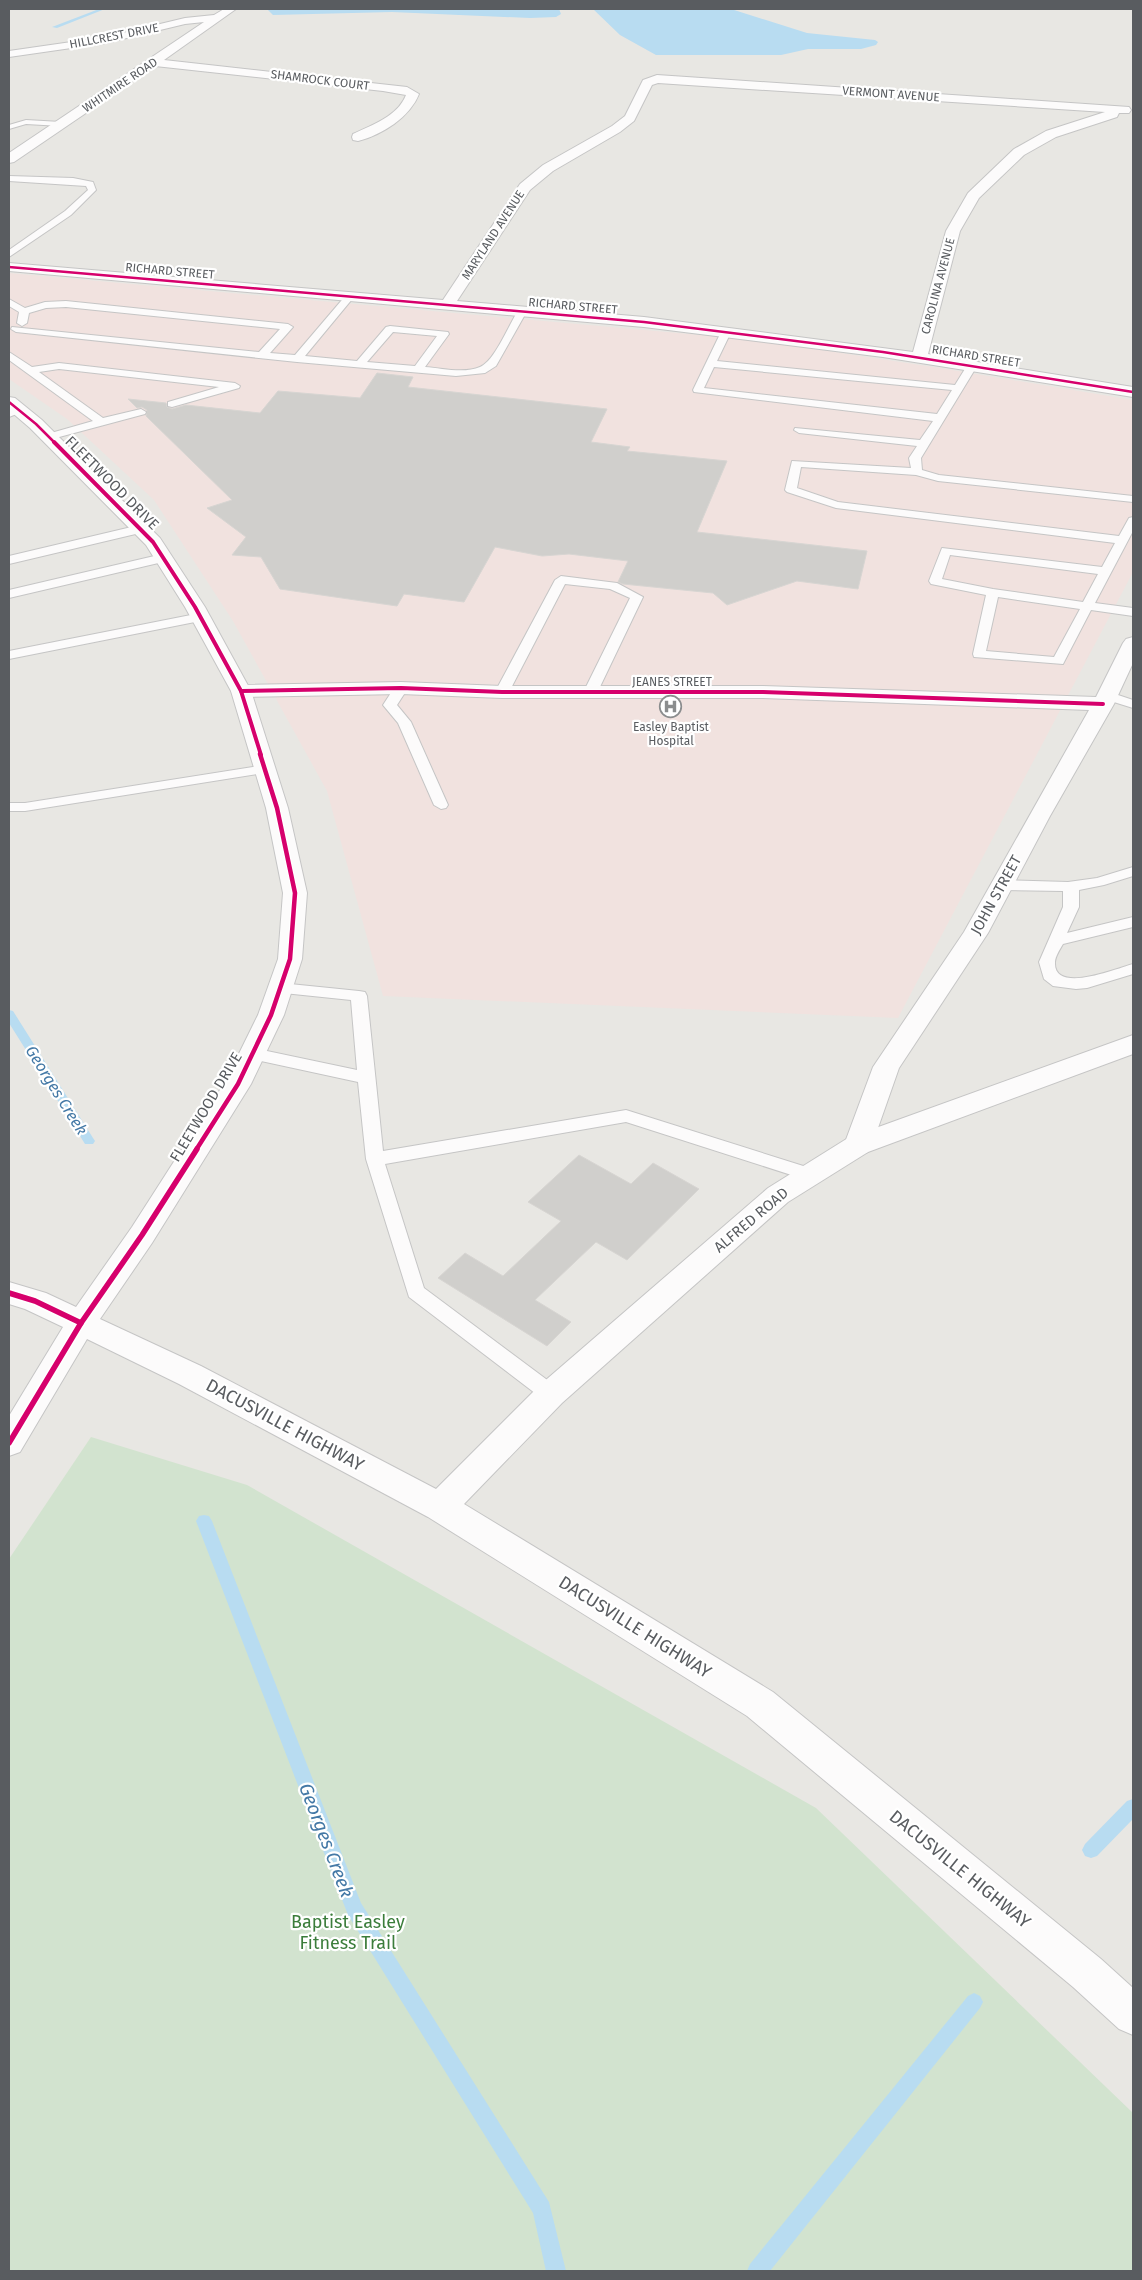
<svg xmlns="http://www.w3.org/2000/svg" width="1142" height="2280" viewBox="0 0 1142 2280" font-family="'Fira Sans',sans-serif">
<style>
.medical{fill:#f1e2df}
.green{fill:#d2e3cf}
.water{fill:#b8dcf1}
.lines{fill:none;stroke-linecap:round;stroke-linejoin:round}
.stream{fill:#b8dcf1;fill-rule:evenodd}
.building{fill:#d0cfcc;stroke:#d7d5d2}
.lane-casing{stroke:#c5c5c5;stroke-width:2}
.street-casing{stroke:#c5c5c5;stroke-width:2}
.secondary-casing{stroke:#c5c5c5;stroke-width:2}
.lane{fill:#fcfbfb;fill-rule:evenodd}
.street{fill:#fcfbfb;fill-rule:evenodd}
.secondary{fill:#fcfbfb;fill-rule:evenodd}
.cycleway-far3-casing{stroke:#fff;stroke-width:4}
.cycleway-far2-casing{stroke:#fff;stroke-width:6}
.cycleway-far1-casing{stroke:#fff;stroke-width:7}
.cycleway-casing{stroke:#fff;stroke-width:9}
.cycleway-far3{stroke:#d6006c;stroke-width:2.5}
.cycleway-far2{stroke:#d6006c;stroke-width:4}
.cycleway-far1{stroke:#d6006c;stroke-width:4.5}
.cycleway{stroke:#d6006c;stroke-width:5.5}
.labels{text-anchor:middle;stroke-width:4.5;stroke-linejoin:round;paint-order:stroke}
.far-street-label{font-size:12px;fill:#595c60;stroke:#fff}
.far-poi-label{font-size:12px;fill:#595c60;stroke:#fff}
.street-label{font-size:15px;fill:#595c60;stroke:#fff}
.water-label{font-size:16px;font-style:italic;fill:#4479a6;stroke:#fff}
.near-street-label{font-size:18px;fill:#595c60;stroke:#fff}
.near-park-label{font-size:18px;fill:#3b7d3b;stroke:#fff}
.near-water-label{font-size:19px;font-style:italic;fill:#4479a6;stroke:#fff}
</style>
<rect width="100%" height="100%" fill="#e8e7e3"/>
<path class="medical" d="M9 273 756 340 940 368 1133 400V572L898 1018 383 996 327 791 233 621 154 500 67 419 9 379Z"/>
<path class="green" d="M91 1437 247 1485 816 1808 1133 2113V2271H9V1559Z"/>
<g class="water">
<path d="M267 9H559L561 14 556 17 530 18 392 12 273 15Z"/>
<path d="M593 9H731L807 33 875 40 878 42 876 45 861 49H808L781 55H656L620 35Z"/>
</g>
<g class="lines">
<g class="stream">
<path d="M99 9H105L57 28 52 27Z"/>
<path d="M9 1010 13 1011 93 1138 95 1141 93 1144H85L9 1023Z"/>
<path d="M204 1515 209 1516 212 1521 361 1903 549 2202 566 2271H546L533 2213 348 1915 196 1521 199 1516Z"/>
<path d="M1133 1799V1819L1097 1856 1091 1858 1085 1856 1082 1850 1085 1844 1127 1801Z"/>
<path d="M974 1993 980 1996 983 2002 980 2008 770 2271H747L750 2264 968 1996Z"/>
</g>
</g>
<g class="building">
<path d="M377 373 413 377 408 387 607 409 591 442 630 447 627 451 727 461 697 532 867 551 858 589 797 581 727 605 713 593 623 584 618 582 628 561 569 554 542 556 495 547 464 602 404 594 397 606 280 589 261 557 232 555 246 537 207 508 232 500 146 416 147 410 142 407 137 408 128 399 166 403 167 407 172 409 186 405 260 413 278 391 360 398Z"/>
<path d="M579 1155 631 1184 653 1163 699 1189 627 1260 596 1242 535 1300 571 1322 547 1346 438 1278 465 1253 503 1276 561 1221 528 1202Z"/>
</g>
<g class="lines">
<defs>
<g id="lane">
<path d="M26 120 61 122 65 124 61 126 26 124 9 129V125Z"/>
<path d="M9 176 73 178 93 182 96 190 71 215 9 257V250L65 211 88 190 86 186 9 181Z"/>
<path d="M350 293 353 294V298L305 356 357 361 386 327 390 326 448 332 449 334 425 367C441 368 464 374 480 367 495 361 509 324 519 309H525L527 311 496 366 485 373 456 376 297 362 16 332 11 329 12 327 259 352 280 329 66 307 46 308 29 313 27 323 22 326 17 323 19 312 9 306V299L25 308 45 302 66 301 288 324 293 327 270 353 295 355 347 294ZM393 332 437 336 415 366 367 362Z"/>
<path d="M726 329 731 332 717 361 955 385 968 364H976L977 366 921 458 922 470 939 475 1133 496V502L938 481 916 475 801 467 797 488 838 502 1119 536 1129 518 1133 517V531L1095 603 1133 608V616L1091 610 1063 664 974 657 973 654 986 595 931 584 929 581 942 548 1102 567 1115 543 836 508 787 492 785 490 792 461 911 468 909 458 917 446 799 433 794 430 795 428 920 440 933 421 694 392 693 390 721 332ZM714 367 952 390 937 414 704 388ZM950 555 1098 574 1083 602 993 589 942 579ZM998 597 1080 609 1054 657 986 651Z"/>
<path d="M9 352 32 367 59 363 235 383 240 386 239 388 172 407 168 406V402L219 387 59 369 39 372 103 418 141 409 146 412 145 414 48 440 43 437 44 435 93 421 9 360Z"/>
<path d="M19 408 24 411 9 417V411Z"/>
<path d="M140 525 144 526 146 529 144 532 9 564V556Z"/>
<path d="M163 554 167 555 169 558 167 561 9 598V590Z"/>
<path d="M561 576 617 583 643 597 598 691 591 695 584 691 630 598 610 589 565 584 509 692 502 696 497 695 495 692 555 580Z"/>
<path d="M201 613 205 614 207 617 205 620 9 659V651Z"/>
<path d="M401 684 408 688 397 705 411 722 448 805 446 808 441 809 434 805 398 723 383 705 396 685Z"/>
<path d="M1106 691 1133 700V708L1101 698 1099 695Z"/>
<path d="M265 765 270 766 272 769 270 772 25 811H9V803H25Z"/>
<path d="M1133 867V876L1104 885 1079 890V907L1067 933 1133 917V927L1063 944C1060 949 1055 957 1055 962 1053 995 1118 968 1133 964V974L1087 988 1076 989 1053 986 1044 979 1039 962 1063 907V891L1002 890 997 888 994 885 997 882 1002 880 1068 882 1097 878Z"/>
<path d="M280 983 359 991 365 992 367 996 383 1151 626 1110 816 1170 819 1175 816 1180 810 1181 626 1122 385 1164 424 1288 558 1388 561 1394 558 1400 551 1402 544 1400 409 1297 366 1159 358 1082 247 1058 245 1054 247 1050 253 1048 357 1070 351 1000 274 992 272 988 274 984Z"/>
</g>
<g id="street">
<path d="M224 9H236L164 60 407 87 419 94C410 117 382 135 358 141L353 140 352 137 353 134C372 125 398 116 406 95L383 91 155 66 14 162 9 163V153L204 22 185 24 106 43 9 57V51L106 37 185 18 214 15Z"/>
<path d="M657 75 1129 107 1131 110 1129 113H1119L1117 117 1056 137 1024 155 979 198 960 231 928 354 1133 387V397L883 357 644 327 9 271V263L443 300 520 184 543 165 612 126 625 116 643 80ZM658 83 1105 112 1046 131 1014 149 968 193 946 231 913 352 644 317 457 301 530 190 553 171 620 132 634 121 652 85Z"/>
<path d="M1133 637V663L1114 704 1050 816 988 933 899 1068 872 1145 868 1152 858 1155 848 1152 844 1145 873 1067 964 932 1089 710 763 698H502L401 694 241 697 234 695 231 691 234 687 241 685 401 682 502 686H763L1096 697 1123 643 1126 639Z"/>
</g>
<path id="secondary" d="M9 397 15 398 42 420 160 538 205 607 251 691 288 808 307 893 302 959 284 1015 251 1084 152 1243 100 1319 201 1366 436 1489 540 1385 768 1188 848 1138 1133 1035V1054L868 1152 788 1202 562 1403 464 1504 773 1692 1101 1959 1133 1988V2035L1119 2029 1073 1987 747 1716 428 1517 179 1384 87 1339 20 1452 9 1456V1416L63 1327 25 1309 9 1304V1282L46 1293 76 1307 132 1227 225 1082 258 1015 278 959 283 893 266 808 231 691 185 607 146 545 30 428 9 410Z"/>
</defs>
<use href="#lane" class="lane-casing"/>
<use href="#street" class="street-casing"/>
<use href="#secondary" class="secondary-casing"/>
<use href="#lane" class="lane"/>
<use href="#street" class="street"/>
<use href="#secondary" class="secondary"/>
<defs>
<g id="cycleway-far3">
<path d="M9 267 644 322 883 352 1133 392"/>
<path d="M9 402 36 424 55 443"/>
</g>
<g id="cycleway-far2">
<path d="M54 442 153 542 195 607 241 691 261 755"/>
<path d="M241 691 401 688 502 692H763L1103 704"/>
</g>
<path id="cycleway-far1" d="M196 1150 238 1084 271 1015 290 959 295 893 277 808 260 754"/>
<g id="cycleway">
<path d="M9 1293 35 1301 81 1323"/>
<path d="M9 1443 81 1323 142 1235 197 1149"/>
</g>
</defs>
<use href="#cycleway-far3" class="cycleway-far3-casing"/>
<use href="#cycleway-far2" class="cycleway-far2-casing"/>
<use href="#cycleway-far1" class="cycleway-far1-casing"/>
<use href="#cycleway" class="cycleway-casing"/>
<use href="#cycleway-far3" class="cycleway-far3"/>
<use href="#cycleway-far2" class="cycleway-far2"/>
<use href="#cycleway-far1" class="cycleway-far1"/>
<use href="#cycleway" class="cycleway"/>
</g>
<defs>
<symbol id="hospital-ring" viewBox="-11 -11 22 22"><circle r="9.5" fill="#fff" stroke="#8b8d8e" stroke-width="1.5"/><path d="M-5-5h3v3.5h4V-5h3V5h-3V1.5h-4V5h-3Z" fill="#8b8d8e"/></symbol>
</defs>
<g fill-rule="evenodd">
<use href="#hospital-ring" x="658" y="694" width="25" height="25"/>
</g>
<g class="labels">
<g class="far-street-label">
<text transform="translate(114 36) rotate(-11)" y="4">HILLCREST DRIVE</text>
<text transform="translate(320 80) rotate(7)" y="4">SHAMROCK COURT</text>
<text transform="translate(120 85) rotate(-34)" y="4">WHITMIRE ROAD</text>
<text transform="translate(891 94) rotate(4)" y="4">VERMONT AVENUE</text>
<text transform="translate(493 235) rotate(-57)" y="4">MARYLAND AVENUE</text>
<text transform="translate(170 271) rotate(5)" y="4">RICHARD STREET</text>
<text transform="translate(938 286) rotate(-75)" y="4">CAROLINA AVENUE</text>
<text transform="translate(573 306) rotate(5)" y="4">RICHARD STREET</text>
<text transform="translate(976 356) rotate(9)" y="4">RICHARD STREET</text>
<text x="672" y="686">JEANES STREET</text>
</g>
<g class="far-poi-label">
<text x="671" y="731">Easley Baptist<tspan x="671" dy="14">Hospital</tspan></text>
</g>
<g class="street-label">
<text transform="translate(112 483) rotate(45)" y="5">FLEETWOOD DRIVE</text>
<text transform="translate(996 895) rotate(-61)" y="5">JOHN STREET</text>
<text transform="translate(206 1107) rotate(-59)" y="5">FLEETWOOD DRIVE</text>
<text transform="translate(751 1220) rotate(-40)" y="5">ALFRED ROAD</text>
</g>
<g class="water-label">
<text transform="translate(57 1090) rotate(58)" y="6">Georges Creek</text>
</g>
<g class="near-street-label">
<text transform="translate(285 1425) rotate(28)" y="6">DACUSVILLE HIGHWAY</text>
<text transform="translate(635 1627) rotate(32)" y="6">DACUSVILLE HIGHWAY</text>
<text transform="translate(960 1869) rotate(39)" y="6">DACUSVILLE HIGHWAY</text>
</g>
<g class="near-park-label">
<text x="348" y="1928">Baptist Easley<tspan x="348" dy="21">Fitness Trail</tspan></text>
</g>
<g class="near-water-label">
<text transform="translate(327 1840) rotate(69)" y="7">Georges Creek</text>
</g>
</g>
<rect width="1142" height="2280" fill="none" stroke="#595c60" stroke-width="20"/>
</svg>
